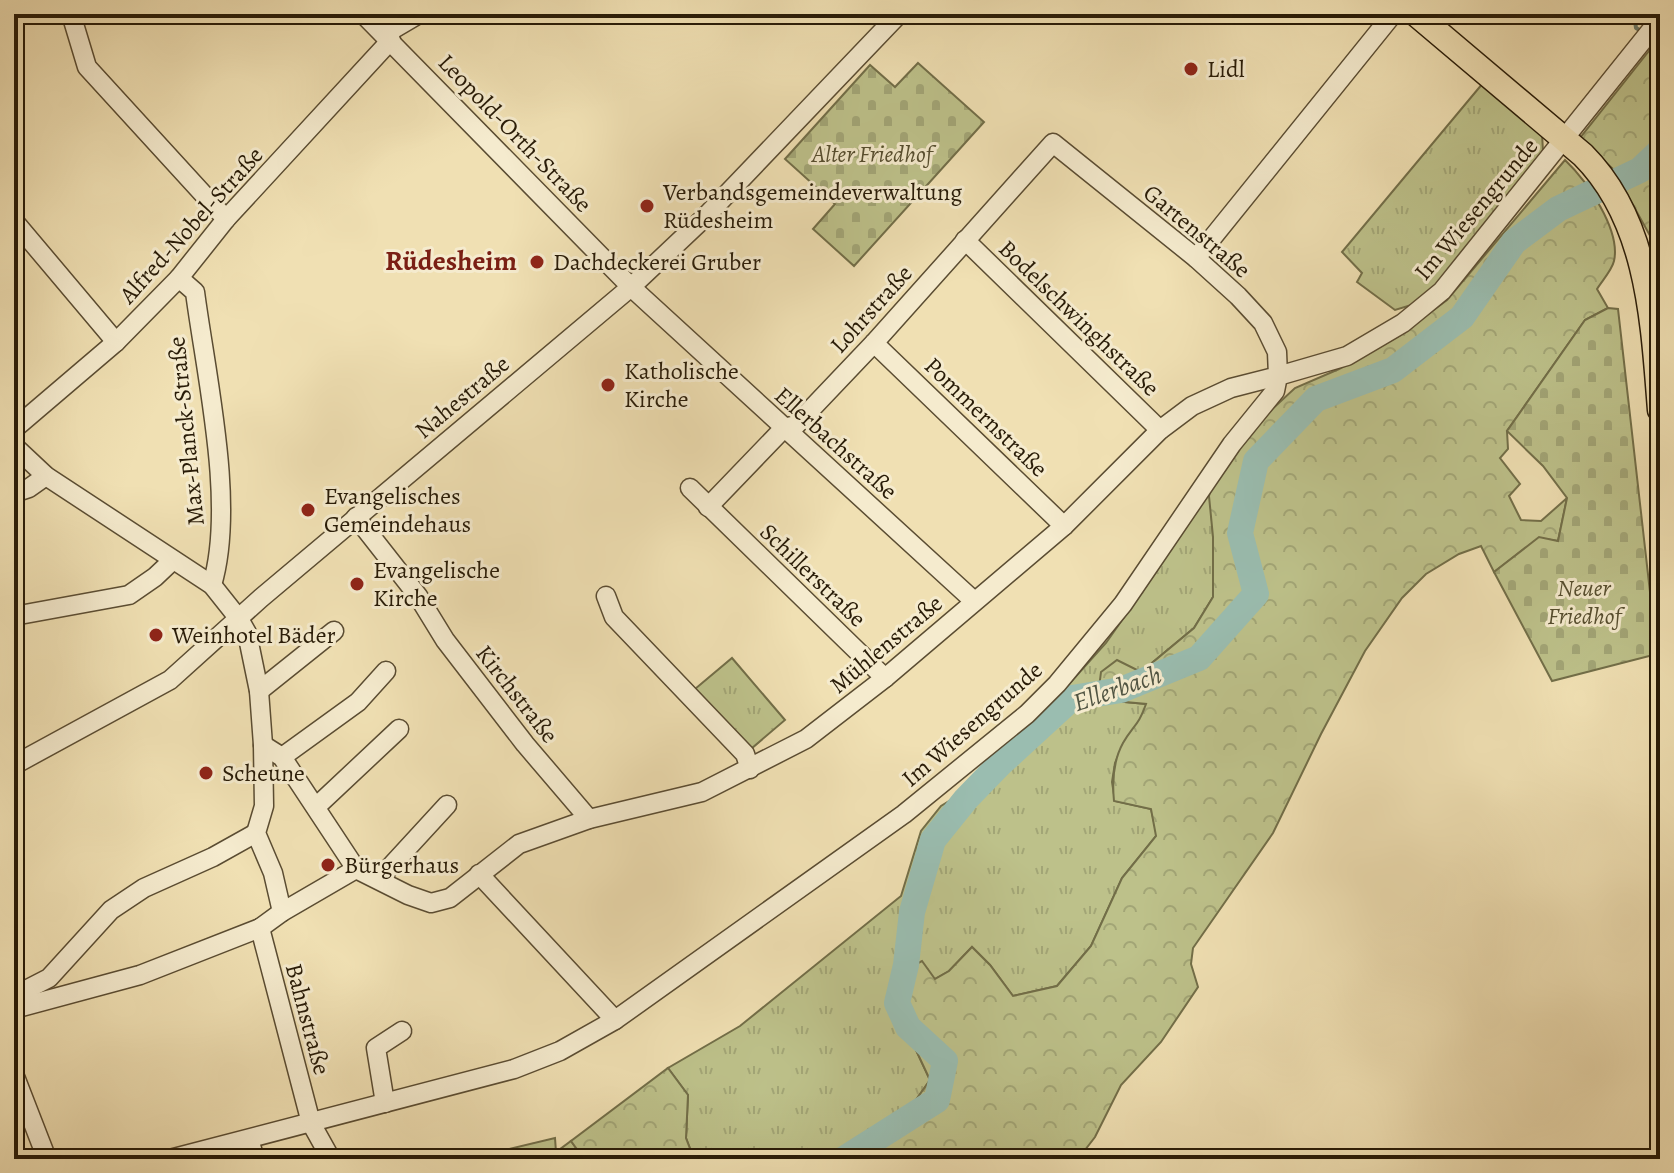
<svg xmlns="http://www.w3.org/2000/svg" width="1674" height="1173" viewBox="0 0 1674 1173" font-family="Alegreya,serif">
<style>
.grass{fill:url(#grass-tufts);stroke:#726e48;stroke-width:2}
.forest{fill:url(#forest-crowns);stroke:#726e48;stroke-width:2}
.cemetery{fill:url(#cemetery-stones);stroke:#726e48;stroke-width:2}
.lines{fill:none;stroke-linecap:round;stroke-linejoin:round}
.stream{stroke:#6c7c6c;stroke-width:4}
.river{stroke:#9abdb0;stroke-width:26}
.minor-casing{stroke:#5a4c32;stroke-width:21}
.major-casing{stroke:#281b07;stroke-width:27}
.minor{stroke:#f5ebce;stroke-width:18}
.major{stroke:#f0e0b3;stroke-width:24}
.poi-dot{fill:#8f2418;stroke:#f5ebce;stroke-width:3}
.labels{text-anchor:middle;stroke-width:6;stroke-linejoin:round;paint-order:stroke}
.poi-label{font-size:24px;fill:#281b07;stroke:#f5ebce;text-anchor:start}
.street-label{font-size:24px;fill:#281b07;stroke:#f5ebce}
.park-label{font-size:24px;font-style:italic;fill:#554d2e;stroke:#f5ebce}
.water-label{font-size:26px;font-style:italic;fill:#505442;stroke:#f5ebce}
.quarter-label{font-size:28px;font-weight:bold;fill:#7a1f14;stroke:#f5ebce}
</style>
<defs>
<pattern id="grass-tufts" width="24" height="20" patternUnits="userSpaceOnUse" patternTransform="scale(2)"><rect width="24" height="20" fill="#bdc18a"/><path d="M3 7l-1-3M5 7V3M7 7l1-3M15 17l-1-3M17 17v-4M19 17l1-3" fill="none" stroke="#a2a576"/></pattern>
<pattern id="forest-crowns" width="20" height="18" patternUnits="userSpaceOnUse" patternTransform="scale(2)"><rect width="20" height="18" fill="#bdc18a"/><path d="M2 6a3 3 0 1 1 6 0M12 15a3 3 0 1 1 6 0" fill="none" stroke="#a2a576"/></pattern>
<pattern id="cemetery-stones" width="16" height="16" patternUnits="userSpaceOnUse" patternTransform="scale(2)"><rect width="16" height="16" fill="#bdc18a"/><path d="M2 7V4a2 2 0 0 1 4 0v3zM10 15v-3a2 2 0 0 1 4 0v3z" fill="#a2a576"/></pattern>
</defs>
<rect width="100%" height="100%" fill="#f0e0b3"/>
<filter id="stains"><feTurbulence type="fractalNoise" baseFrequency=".0025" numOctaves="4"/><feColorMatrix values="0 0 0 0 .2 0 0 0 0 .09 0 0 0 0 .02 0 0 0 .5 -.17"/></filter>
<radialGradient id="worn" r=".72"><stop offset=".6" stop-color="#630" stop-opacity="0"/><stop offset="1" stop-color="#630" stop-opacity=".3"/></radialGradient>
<g class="grass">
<path d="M1483 83 1542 133 1543 152 1441 281 1418 303 1395 310 1357 282 1362 273 1342 252Z"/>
<path d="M1209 477 1213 537V597L1194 628 1141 672 1113 701 1147 704 1140 722 1124 742 1115 763 1112 782 1115 801 1151 809 1157 835 1122 878 1091 946 1057 986 1013 996 990 965 972 947 949 971 935 979 899 1027 916 1050 930 1080 913 1104 829 1159H694L686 1138 688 1095 668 1068 740 1026 901 896 921 831 941 806 972 787 1025 733 1106 643 1158 569Z"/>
<path d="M732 658 785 720 745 754 689 694Z"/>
<path d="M555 1138 556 1152 571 1141 584 1159H467Z"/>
</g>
<g class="forest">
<path d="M1660 37V282L1653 241 1613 169 1580 138Z"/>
<path d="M1565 160C1587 181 1621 230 1614 261 1612 270 1602 281 1597 289L1608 308 1585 320 1507 431 1508 449 1500 458 1520 484 1509 496 1521 520 1541 521 1567 498 1558 541 1539 538 1494 572 1481 546 1459 554 1426 574 1402 598 1365 651 1321 734 1273 833 1193 948 1191 964 1198 987 1161 1042 1121 1085 1095 1137 1078 1159H829L913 1104 930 1080 916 1050 899 1027 891 1009 895 991 904 970 922 961 935 979 949 971 972 947 990 965 1013 996 1057 986 1091 946 1122 878 1156 836 1151 809 1114 801C1112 781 1113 761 1123 743 1132 727 1139 725 1146 704L1114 701 1099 688 1101 672 1117 660 1141 672 1194 628 1213 597V537L1209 496 1215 471 1257 423 1295 388 1339 369 1399 336 1447 300Z"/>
<path d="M668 1068 688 1095 686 1138 694 1159H584L571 1141Z"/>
</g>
<g class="cemetery">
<path d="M918 63 984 122 854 266 813 229 835 204 785 159 870 65 895 87Z"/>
<path d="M1608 308 1618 309 1657 654 1552 681 1494 572 1539 537 1558 541 1567 498 1543 466 1507 431 1585 320Z"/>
</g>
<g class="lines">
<path class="stream" d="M1634 14 1636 28 1643 32"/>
<path class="river" d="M844 1159 937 1100 945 1061 908 1027 897 1003 906 965 912 912 933 840 966 799 1000 764 1072 698 1121 690 1199 658 1256 594 1240 533 1256 461 1316 399 1393 370 1462 317 1514 242 1558 209 1640 170 1660 151"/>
<defs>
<g id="minor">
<path d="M71 14 87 67 226 219"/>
<path d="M363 14 631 287 974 601"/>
<path d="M385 34 419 14"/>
<path d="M14 221 116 342"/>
<path d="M965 240 1160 430"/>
<path d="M1196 258 1393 14"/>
<path d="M179 278 195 292C206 376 236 505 212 585"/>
<path d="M874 343 1064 526"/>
<path d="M14 429 116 342 179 278 226 219 391 40"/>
<path d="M14 446 46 476 212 585 239 619 247 633 259 691 263 745 264 806 256 833 273 873 282 912"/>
<path d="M690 488 885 678"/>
<path d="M14 493 29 488 46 476"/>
<path d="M356 517 418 596 445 640 525 744 589 819"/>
<path d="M606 596 614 617 745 754 750 769"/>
<path d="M14 616 129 595 155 577 173 560"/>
<path d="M259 691 334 631"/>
<path d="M263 745 282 757 356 869 408 895 431 903 450 898 519 844 589 819 702 792 806 739 885 678 1064 526 1160 430 1192 406 1231 388 1278 376 1277 352 1263 323 1238 296 1196 258 1053 143 874 343 796 425 784 428 708 507"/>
<path d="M282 757 358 702 386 671"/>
<path d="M14 765 170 680 261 598 631 287 704 218 899 14"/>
<path d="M317 806 399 729"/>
<path d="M479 874 615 1020"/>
<path d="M379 879 447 805"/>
<path d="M260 928 311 1123 331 1159"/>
<path d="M14 996 49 978 111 910 144 888 213 857 256 833"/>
<path d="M14 1009 140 975 260 928 282 912 356 869"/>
<path d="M14 1074 47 1159"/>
<path d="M385 1103 376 1048 402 1031"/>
<path d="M249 1139 255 1159"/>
<path d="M170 1159 514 1069 560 1051 615 1020 904 814 1027 714 1057 684 1123 604 1232 444 1275 391 1278 376 1347 356 1403 323 1442 291 1660 19"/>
</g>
<path id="major" d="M1416 14 1583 155C1649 221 1653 322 1660 410"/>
</defs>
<use href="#minor" class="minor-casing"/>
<use href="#major" class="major-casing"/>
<use href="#minor" class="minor"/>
<use href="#major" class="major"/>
</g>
<g class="poi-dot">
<circle cx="1191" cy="69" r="8"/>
<circle cx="647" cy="206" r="8"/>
<circle cx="537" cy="262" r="8"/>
<circle cx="608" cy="385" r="8"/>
<circle cx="308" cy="510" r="8"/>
<circle cx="357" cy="584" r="8"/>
<circle cx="156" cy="635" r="8"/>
<circle cx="206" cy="773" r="8"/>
<circle cx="328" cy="865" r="8"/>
</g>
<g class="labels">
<g class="poi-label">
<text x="1207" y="77">Lidl</text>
<text x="663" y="200">Verbandsgemeindeverwaltung<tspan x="663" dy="28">Rüdesheim</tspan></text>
<text x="553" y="270">Dachdeckerei Gruber</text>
<text x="624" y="379">Katholische<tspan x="624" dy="28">Kirche</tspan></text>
<text x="324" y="504">Evangelisches<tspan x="324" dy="28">Gemeindehaus</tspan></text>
<text x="373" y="578">Evangelische<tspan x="373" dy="28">Kirche</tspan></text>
<text x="172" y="643">Weinhotel Bäder</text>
<text x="222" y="781">Scheune</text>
<text x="344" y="873">Bürgerhaus</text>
</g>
<g class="street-label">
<text transform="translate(515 133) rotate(46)" y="8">Leopold-Orth-Straße</text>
<text transform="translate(1476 209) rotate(-50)" y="8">Im Wiesengrunde</text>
<text transform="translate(191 225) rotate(-48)" y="8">Alfred-Nobel-Straße</text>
<text transform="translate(1197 231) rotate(40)" y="8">Gartenstraße</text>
<text transform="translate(871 309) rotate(-48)" y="8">Lohrstraße</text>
<text transform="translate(1079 318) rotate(44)" y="8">Bodelschwinghstraße</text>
<text transform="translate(462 397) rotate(-40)" y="8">Nahestraße</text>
<text transform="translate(986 417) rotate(44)" y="8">Pommernstraße</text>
<text transform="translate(186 431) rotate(-96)" y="8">Max-Planck-Straße</text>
<text transform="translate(836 443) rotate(42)" y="8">Ellerbachstraße</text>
<text transform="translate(813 575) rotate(44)" y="8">Schillerstraße</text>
<text transform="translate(886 644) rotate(-40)" y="8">Mühlenstraße</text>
<text transform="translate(517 694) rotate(52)" y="8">Kirchstraße</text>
<text transform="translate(972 724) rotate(-41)" y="8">Im Wiesengrunde</text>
<text transform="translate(308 1019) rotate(75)" y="8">Bahnstraße</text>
</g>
<g class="park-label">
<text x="872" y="162">Alter Friedhof</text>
<text x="1584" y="596">Neuer<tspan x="1584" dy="28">Friedhof</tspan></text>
</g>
<g class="water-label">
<text transform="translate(1117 688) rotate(-19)" y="9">Ellerbach</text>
</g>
<g class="quarter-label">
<text x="451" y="270">Rüdesheim</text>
</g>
</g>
<rect width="1674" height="1173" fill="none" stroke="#f0e0b3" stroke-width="48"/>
<rect x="16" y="16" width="1642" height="1141" fill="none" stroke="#281b07" stroke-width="4"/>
<rect x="24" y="24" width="1626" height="1125" fill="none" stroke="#281b07" stroke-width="2"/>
<rect width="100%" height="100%" filter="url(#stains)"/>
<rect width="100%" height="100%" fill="url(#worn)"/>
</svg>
